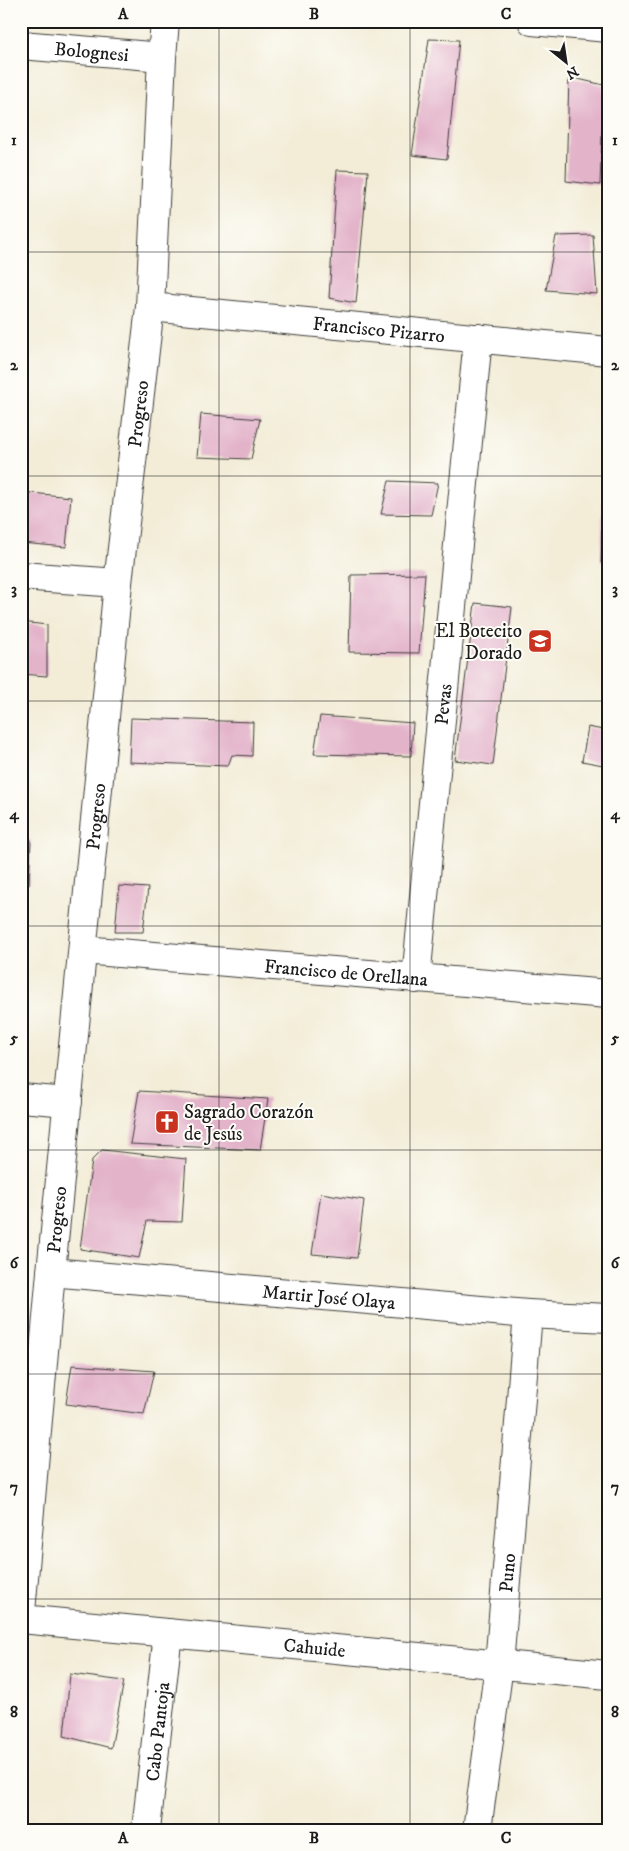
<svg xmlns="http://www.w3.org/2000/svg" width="629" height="1851" viewBox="0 0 629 1851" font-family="'IM FELL DW Pica',serif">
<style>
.building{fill:#e3b3ca}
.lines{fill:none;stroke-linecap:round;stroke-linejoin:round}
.minor-casing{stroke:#3c3b38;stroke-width:30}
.secondary-casing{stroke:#3c3b38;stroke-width:30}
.minor{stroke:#fff;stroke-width:28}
.secondary{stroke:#fff;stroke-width:28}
.grid{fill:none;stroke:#1c1c1c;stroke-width:1;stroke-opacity:0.55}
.labels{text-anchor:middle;stroke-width:4;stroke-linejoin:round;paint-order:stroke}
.street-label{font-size:19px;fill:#1c1c1c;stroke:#fdfcf7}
.poi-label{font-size:19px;fill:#1c1c1c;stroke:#fdfcf7;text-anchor:end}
.neatline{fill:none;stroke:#1c1c1c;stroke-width:2}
.grid-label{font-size:16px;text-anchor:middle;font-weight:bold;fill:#1c1c1c}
</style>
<rect width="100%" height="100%" fill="#fdfcf7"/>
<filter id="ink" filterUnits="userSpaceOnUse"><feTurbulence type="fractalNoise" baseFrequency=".02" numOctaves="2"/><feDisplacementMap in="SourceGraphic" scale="10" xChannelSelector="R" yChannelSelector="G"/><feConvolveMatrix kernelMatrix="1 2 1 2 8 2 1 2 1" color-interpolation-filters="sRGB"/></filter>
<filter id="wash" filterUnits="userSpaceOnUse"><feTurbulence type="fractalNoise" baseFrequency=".0096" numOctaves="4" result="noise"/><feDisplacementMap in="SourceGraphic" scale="20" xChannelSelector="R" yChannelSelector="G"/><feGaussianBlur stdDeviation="1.12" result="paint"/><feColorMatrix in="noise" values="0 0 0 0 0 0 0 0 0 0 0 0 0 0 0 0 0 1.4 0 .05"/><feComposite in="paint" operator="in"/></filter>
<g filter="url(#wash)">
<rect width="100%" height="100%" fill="#f3edd8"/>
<g id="blocks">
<g class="building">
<path d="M429 39 459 40 447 159 412 155Z"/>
<path d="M569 77 604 85 600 185 566 181Z"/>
<path d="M337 170 368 171 356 303 329 298Z"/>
<path d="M593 235 597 294 546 290 556 236Z"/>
<path d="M201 414 260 419 251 459 197 457Z"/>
<path d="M389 481 438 483 431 515 381 514Z"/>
<path d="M21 492 71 497 66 547 21 543Z"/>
<path d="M603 492H608V563H601Z"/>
<path d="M425 574 419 653 349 652 351 575Z"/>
<path d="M475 603 512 607 493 765 455 760Z"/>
<path d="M21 622 47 625V676L21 674Z"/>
<path d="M320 716 413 723 411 756 314 754Z"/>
<path d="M131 718 253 722 252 756 232 755 228 766 129 762Z"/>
<path d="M588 727 608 731V766L582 761Z"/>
<path d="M21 839 31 840 29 885 21 884Z"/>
<path d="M119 886 148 888 143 932H115Z"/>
<path d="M139 1091 268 1099 260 1150 130 1144Z"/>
<path d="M102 1150 186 1159 182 1222 147 1221 139 1258 80 1249 92 1160Z"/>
<path d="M321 1193 364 1200 357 1258 312 1254Z"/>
<path d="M72 1365 154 1371 144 1414 66 1404Z"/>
<path d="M70 1674 124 1681 111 1748 64 1736Z"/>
</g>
</g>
</g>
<g filter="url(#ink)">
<use href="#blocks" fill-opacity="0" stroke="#3c3b38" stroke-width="1"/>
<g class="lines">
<defs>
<g id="minor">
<path d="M532 21 608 28"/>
<path id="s1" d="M21 45 162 57"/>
<path id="s2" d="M150 307 608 351"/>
<path d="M21 576 118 583"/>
<path id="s3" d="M83 950 608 994"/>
<path id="s4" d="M416 979 478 338"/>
<path d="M21 1098 68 1102"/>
<path id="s5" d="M51 1272 528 1314 608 1318"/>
<path id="s6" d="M21 1612 51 1272 118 583 150 307 162 57 165 21"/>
<path id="s7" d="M146 1830 168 1633"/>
<path id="s8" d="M477 1830 499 1665 528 1314"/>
</g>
<g id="secondary">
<path id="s9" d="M21 1619 608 1675"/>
</g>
</defs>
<use href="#minor" class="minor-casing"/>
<use href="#secondary" class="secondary-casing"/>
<use href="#minor" class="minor"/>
<use href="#secondary" class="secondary"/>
</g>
</g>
<path class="grid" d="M219 21V1830M410 21V1830M21 252H608M21 476H608M21 701H608M21 926H608M21 1150H608M21 1374H608M21 1599H608"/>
<defs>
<symbol id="school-square" viewBox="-11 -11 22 22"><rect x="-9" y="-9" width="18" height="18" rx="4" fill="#c8321e" stroke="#fdfcf7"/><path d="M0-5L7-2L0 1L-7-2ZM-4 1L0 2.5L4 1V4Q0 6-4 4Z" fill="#fff"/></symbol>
<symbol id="church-square" viewBox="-11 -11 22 22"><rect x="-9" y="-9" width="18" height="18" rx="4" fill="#c8321e" stroke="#fdfcf7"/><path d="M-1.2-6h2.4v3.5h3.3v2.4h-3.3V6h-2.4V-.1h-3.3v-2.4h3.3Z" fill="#fff"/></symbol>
</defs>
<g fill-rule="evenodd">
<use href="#school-square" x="526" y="627" width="28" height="28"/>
<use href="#church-square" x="153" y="1108" width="28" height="28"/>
</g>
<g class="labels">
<g class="street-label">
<text dy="7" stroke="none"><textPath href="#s1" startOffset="71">Bolognesi</textPath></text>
<text dy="7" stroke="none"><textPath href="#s2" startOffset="230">Francisco Pizarro</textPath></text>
<text dy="7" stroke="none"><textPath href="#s6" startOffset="1204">Progreso</textPath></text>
<text dy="7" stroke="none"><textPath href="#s4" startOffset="276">Pevas</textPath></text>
<text dy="7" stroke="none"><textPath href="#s6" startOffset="799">Progreso</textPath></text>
<text dy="7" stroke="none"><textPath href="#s3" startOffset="264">Francisco de Orellana</textPath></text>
<text dy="7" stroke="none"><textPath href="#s6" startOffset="394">Progreso</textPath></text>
<text dy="7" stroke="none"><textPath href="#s5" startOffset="279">Martir José Olaya</textPath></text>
<text dy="7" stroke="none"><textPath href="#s8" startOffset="259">Puno</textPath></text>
<text dy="7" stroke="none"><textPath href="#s9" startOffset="295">Cahuide</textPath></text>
<text dy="7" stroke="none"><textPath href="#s7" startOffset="99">Cabo Pantoja</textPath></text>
</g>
<g class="poi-label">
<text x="522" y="637">El Botecito<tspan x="522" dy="22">Dorado</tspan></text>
<text x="184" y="1118" text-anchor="start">Sagrado Corazón<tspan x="184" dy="22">de Jesús</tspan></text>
</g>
</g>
<rect width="629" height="1851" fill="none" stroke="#fdfcf7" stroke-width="55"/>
<g transform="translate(566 62) rotate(150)" stroke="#fdfcf7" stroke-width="4" paint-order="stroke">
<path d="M0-4L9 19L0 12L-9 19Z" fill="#1c1c1c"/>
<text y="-8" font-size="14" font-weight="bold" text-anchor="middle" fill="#1c1c1c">N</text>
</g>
<rect x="28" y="28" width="574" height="1796" class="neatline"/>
<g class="grid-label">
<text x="123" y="19">A</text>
<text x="314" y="19">B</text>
<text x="506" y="19">C</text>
<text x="14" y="145">1</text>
<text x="615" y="145">1</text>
<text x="14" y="370">2</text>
<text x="615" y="370">2</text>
<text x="14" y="594">3</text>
<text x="615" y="594">3</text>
<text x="14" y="819">4</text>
<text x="615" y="819">4</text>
<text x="14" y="1043">5</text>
<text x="615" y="1043">5</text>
<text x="14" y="1268">6</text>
<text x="615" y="1268">6</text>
<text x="14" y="1492">7</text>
<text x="615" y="1492">7</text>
<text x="14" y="1717">8</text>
<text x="615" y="1717">8</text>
<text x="123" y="1843">A</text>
<text x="314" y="1843">B</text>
<text x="506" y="1843">C</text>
</g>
</svg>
